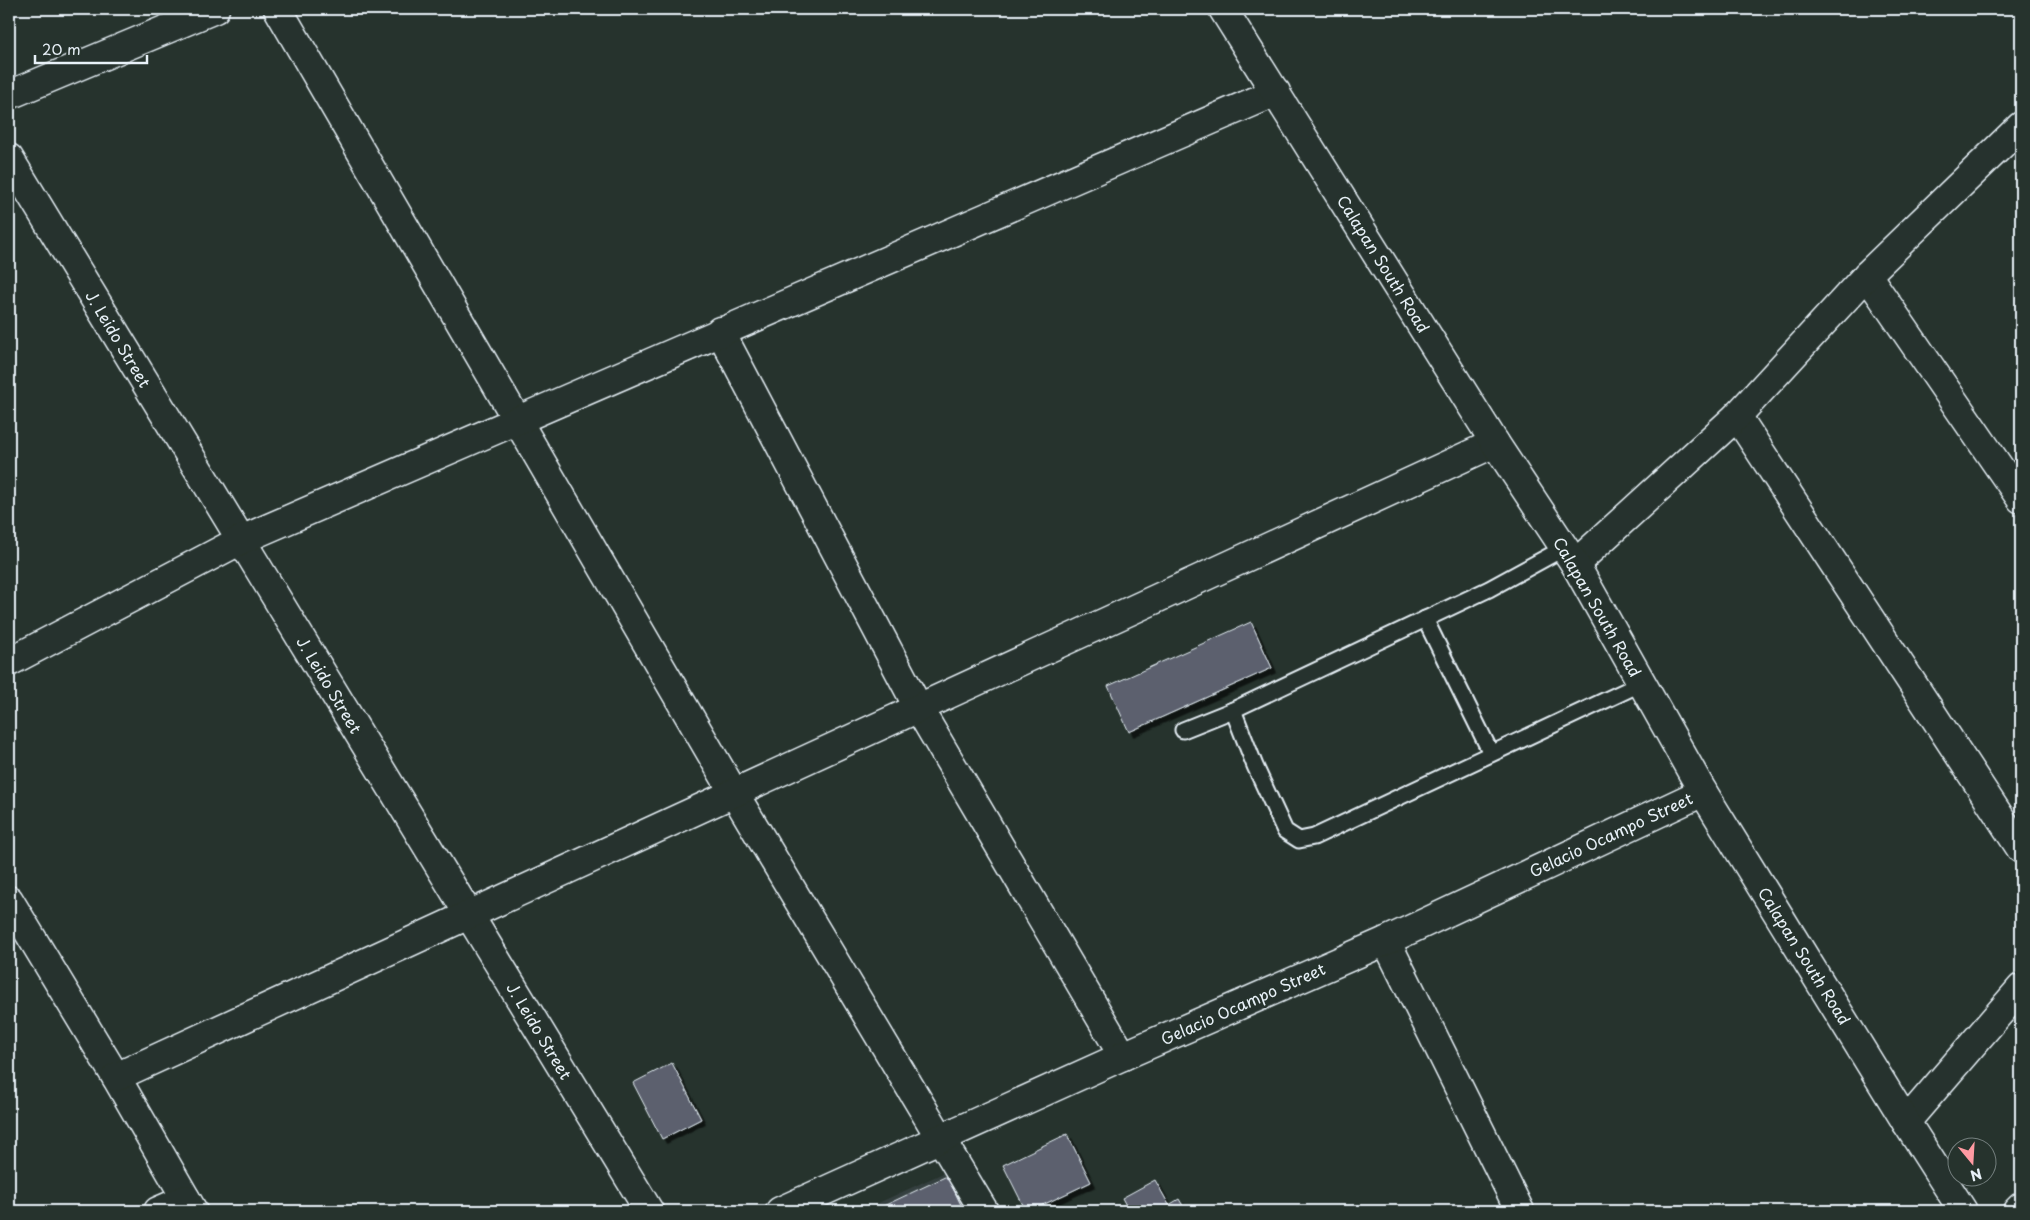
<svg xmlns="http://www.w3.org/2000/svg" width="2030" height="1220" viewBox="0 0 2030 1220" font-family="'Playpen Sans',sans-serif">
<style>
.built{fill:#364140}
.building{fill:#5b616e;stroke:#e8f1f8;filter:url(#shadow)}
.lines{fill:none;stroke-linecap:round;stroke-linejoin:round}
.lane-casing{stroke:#e8f1f8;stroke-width:19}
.street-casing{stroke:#e8f1f8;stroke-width:31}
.highway-casing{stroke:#e8f1f8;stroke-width:31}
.lane{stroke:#26332d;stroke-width:15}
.street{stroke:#26332d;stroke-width:28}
.highway{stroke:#26332d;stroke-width:28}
.labels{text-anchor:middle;stroke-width:5;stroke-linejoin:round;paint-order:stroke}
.street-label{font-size:16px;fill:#e8f1f8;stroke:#26332d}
</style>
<defs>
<filter id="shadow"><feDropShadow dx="4.5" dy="4.5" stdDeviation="0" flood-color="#0009"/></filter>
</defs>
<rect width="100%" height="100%" fill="#26332d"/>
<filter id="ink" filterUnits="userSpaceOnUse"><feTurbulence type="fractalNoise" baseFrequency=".02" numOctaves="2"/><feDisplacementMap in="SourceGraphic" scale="10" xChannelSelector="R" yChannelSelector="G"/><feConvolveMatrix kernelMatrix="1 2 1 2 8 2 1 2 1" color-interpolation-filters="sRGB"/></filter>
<g filter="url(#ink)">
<path class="built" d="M952 1169 971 1211H861Z"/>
<g class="building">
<path d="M1251 622 1272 668 1129 732 1108 686Z"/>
<path d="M672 1063 701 1119 662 1139 633 1083Z"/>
<path d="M1067 1134 1091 1182 1030 1211H1026L1003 1165Z"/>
<path d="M947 1176 964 1211H873Z"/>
<path d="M1155 1180 1169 1205 1179 1199 1186 1211H1129L1122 1198Z"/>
</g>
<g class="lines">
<defs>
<g id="lane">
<path d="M1425 619 1491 753"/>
<path d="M1233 710 1255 766 1285 831 1299 840 1314 837 1642 683"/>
<path d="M1183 730 1233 710 1489 589 1564 548"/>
</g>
<g id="street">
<path d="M278 9 734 793 984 1211"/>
<path d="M9 95 215 9"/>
<path d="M9 158 649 1211"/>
<path d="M1867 275 2021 499"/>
<path d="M720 331 919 709 1123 1056"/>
<path d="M1737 416 2021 849"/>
<path d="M1575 564 1737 416 1867 275 2021 126"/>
<path d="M9 662 241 540 1276 92"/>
<path d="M9 900 116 1077 193 1211"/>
<path d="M1386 941 1520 1211"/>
<path d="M116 1077 1495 443"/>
<path d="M1906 1122 2021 988"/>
<path d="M158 1211 186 1199"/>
<path d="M780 1211 1123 1056 1386 941 1703 792"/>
<path d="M2017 1211 2021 1207"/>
</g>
<path id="highway" d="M1223 9 1495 443 1575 564 1703 792 1906 1122 1963 1211"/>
</defs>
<use href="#lane" class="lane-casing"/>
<use href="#street" class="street-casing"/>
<use href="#highway" class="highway-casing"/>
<use href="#lane" class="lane"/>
<use href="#street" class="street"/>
<use href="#highway" class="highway"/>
</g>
</g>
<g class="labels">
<g class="street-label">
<text transform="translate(1383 264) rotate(58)" y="6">Calapan South Road</text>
<text transform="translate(118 339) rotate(59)" y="6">J. Leido Street</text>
<text transform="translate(1597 607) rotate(60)" y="6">Calapan South Road</text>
<text transform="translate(329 685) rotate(59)" y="6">J. Leido Street</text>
<text transform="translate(1611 835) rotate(-25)" y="6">Gelacio Ocampo Street</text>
<text transform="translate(1804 956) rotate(58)" y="6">Calapan South Road</text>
<text transform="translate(1243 1004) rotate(-24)" y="6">Gelacio Ocampo Street</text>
<text transform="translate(539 1031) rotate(59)" y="6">J. Leido Street</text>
</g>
</g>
<rect width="2030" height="1220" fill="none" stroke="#26332d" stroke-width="30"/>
<rect x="15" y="15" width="2000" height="1190" fill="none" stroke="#e8f1f8" stroke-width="2" filter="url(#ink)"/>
<g transform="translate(1972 1162) rotate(162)"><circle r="24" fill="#26332d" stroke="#747f7e"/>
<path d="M0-4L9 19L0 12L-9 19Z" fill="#ff9aa2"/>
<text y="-8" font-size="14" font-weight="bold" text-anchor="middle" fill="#e8f1f8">N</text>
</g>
<path d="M35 55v8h112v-8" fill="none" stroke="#e8f1f8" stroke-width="2.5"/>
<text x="42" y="55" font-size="15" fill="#e8f1f8" stroke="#26332d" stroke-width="4" paint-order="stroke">20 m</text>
</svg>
